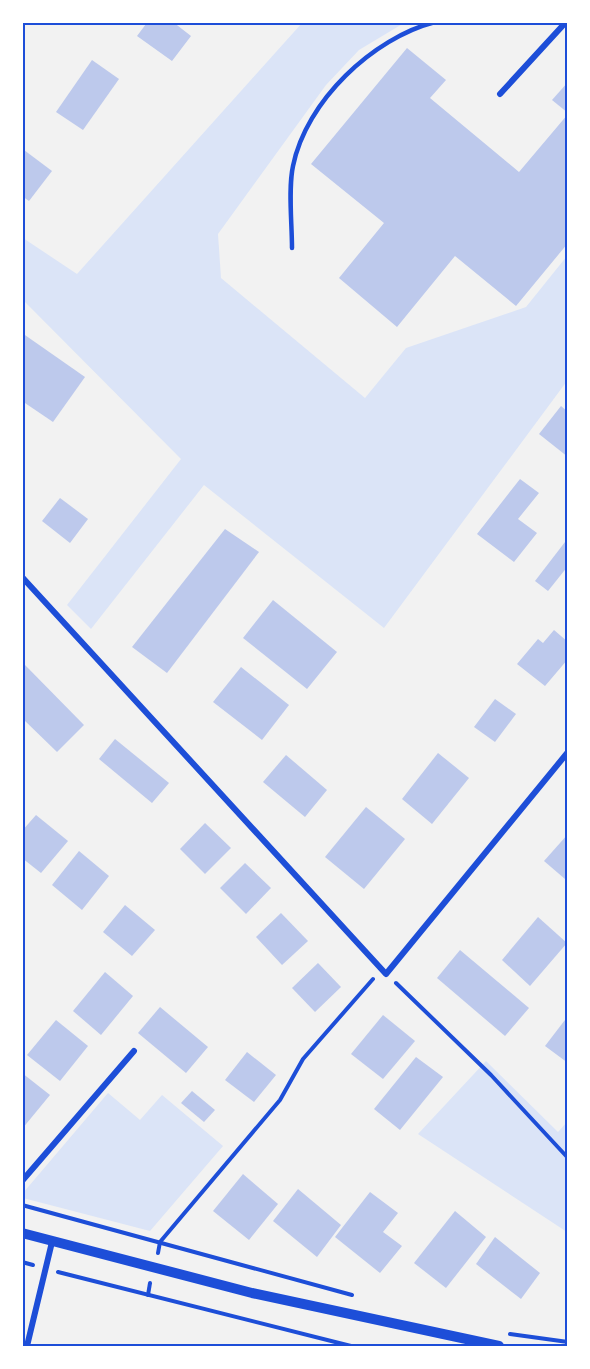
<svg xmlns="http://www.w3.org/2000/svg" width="590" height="1369" viewBox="0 0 590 1369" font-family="'PT Sans',sans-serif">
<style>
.green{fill:#dbe4f7}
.building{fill:#bdc9ec}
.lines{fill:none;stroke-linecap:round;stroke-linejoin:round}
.path{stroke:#1d4ed8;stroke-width:4}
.service{stroke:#1d4ed8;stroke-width:4.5}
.minor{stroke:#1d4ed8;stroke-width:6}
.tertiary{stroke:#1d4ed8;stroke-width:10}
.neatline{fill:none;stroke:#1d4ed8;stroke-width:2}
</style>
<rect width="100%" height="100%" fill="#f2f2f2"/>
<g class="green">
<path d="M302 23H404L359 50 326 85 218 234 221 278 365 398 406 348 526 307 567 256V381L384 628 204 485 91 629 67 605 181 459 23 300V238L77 274Z"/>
<path d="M486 1061 558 1132 567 1122V1232L418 1134Z"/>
<path d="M108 1093 140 1120 162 1095 223 1146 150 1231 23 1198V1193Z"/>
</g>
<g class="building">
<path d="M143 22H173L191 36 172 61 137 36 146 24Z"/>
<path d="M407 48 446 80 430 98 519 172 568 114V243L516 306 455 256 397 327 339 278 384 223 311 164Z"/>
<path d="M92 60 119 79 83 130 56 112Z"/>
<path d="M568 82V113L552 100Z"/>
<path d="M24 150 52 171 29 201 22 196Z"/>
<path d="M22 333 85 377 53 422 22 401Z"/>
<path d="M561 406 568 412V457L539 434Z"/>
<path d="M520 479 539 493 518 519 537 533 514 562 477 534Z"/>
<path d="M60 498 88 519 70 543 42 521Z"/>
<path d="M225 529 259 552 167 673 132 647Z"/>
<path d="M565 542 568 544V566L548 591 535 581Z"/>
<path d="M273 600 337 652 307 689 243 638Z"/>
<path d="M554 630 568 642V659L545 686 517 664 538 639 543 643Z"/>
<path d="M25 665 84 725 57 752 22 718V667Z"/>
<path d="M241 667 289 705 262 740 213 702Z"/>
<path d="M495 699 516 714 495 742 474 727Z"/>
<path d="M115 739 169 783 152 803 99 759Z"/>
<path d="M438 753 469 778 432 824 402 799Z"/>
<path d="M286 755 327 790 305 817 263 782Z"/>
<path d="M366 807 405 839 364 889 325 857Z"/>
<path d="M36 815 68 841 41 873 22 858V831Z"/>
<path d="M205 823 231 848 205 874 180 849Z"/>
<path d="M568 834V876L565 879 544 861Z"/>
<path d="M79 851 109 876 82 910 52 885Z"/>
<path d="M245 863 271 888 246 914 220 888Z"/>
<path d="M125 905 155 930 132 956 103 932Z"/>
<path d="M281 913 308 941 282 965 256 937Z"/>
<path d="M538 917 567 943 530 986 502 960Z"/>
<path d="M460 950 529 1008 505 1036 437 978Z"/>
<path d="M318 963 341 987 315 1012 292 988Z"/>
<path d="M105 972 133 996 101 1035 73 1011Z"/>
<path d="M160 1007 208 1047 186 1073 138 1033Z"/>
<path d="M383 1015 415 1041 383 1079 351 1054Z"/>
<path d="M568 1016V1063L545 1046Z"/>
<path d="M56 1020 88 1046 60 1081 27 1055Z"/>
<path d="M247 1052 276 1075 254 1102 225 1080Z"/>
<path d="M416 1057 443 1077 400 1130 374 1109Z"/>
<path d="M22 1073 50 1095 22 1129Z"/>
<path d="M192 1091 215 1110 204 1122 181 1103Z"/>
<path d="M243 1174 278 1204 249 1240 213 1211Z"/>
<path d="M298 1189 341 1225 317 1257 273 1221Z"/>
<path d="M370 1192 398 1213 383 1232 402 1246 380 1273 335 1237Z"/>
<path d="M455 1211 486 1237 446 1288 414 1263Z"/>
<path d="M495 1237 540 1273 521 1299 476 1264Z"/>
</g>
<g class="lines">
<g class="path">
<path d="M396 983 491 1075 568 1158"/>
<path d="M22 1205 352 1295"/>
<path d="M158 1253 160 1242 280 1100 303 1059 373 979"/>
<path d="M22 1262 33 1265"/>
<path d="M58 1272 351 1346"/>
<path d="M148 1295 150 1283"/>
<path d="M510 1334 568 1342"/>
</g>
<path class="service" d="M292 248C292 223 288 189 293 166 306 101 373 38 435 22"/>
<g class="minor">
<path d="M500 94 566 22"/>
<path d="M22 577 386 974 568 752"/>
<path d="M22 1181 134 1051"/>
<path d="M27 1346 52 1242"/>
</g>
<path class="tertiary" d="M22 1233 252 1293 499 1346"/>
</g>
<rect width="590" height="1369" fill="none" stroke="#ffffff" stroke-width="48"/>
<rect x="24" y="24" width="542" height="1321" class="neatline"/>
</svg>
